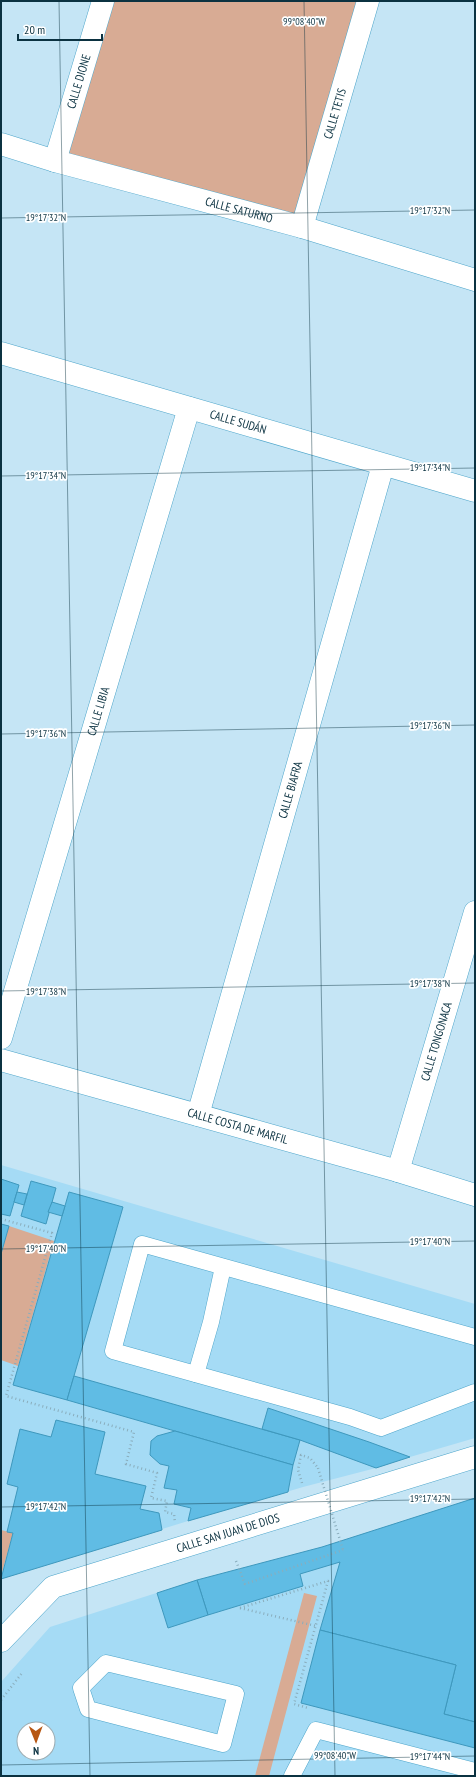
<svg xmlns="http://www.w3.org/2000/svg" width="476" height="1777" viewBox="0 0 476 1777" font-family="'PT Sans Narrow',sans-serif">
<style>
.built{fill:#a5dbf5;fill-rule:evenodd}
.green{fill:#d8ab94}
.building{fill:#60bce4;stroke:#3e98bd}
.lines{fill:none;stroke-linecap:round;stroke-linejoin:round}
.lane-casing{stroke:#4da5ca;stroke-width:17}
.street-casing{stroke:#4da5ca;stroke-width:23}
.secondary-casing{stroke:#4da5ca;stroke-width:23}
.path{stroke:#8aadbc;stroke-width:2.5;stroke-dasharray:1 3;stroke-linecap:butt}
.lane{stroke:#fff;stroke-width:16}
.street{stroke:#fff;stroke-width:22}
.secondary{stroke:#fff;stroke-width:22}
.path-bridge{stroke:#8aadbc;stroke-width:2.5;stroke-dasharray:1 3;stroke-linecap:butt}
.ticks{fill:none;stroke:#0b3241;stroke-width:1;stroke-opacity:0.45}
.labels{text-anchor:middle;stroke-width:3.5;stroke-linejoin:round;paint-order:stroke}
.street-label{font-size:12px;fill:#0b3241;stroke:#fff}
.ticks-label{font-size:10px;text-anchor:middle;fill:#0b3241;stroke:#fff;stroke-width:3.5;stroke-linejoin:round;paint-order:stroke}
</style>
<rect width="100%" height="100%" fill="#c5e5f5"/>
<g class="built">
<path d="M1 1165 475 1304V1438L410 1457 376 1468 303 1487 188 1521 1 1579Z"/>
<path d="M475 1498V1776H1V1682L50 1627 197 1580 322 1547ZM24 1729H48V1753H24Z"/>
</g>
<g class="green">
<path d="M111 1H360L291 229 61 159Z"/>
<path d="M9 1226 54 1241 18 1366 1 1360V1254Z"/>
<path d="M1 1530 13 1533 1 1576Z"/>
<path d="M304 1593 317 1596 269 1776H255Z"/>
</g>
<g class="building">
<path d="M1 1179 19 1185 10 1216 1 1214Z"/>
<path d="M31 1181 56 1188 46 1224 21 1216Z"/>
<path d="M17 1192 27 1194 24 1205 14 1202Z"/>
<path d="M69 1192 123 1207 67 1400 13 1385Z"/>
<path d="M52 1202 65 1206 62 1216 48 1212Z"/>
<path d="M1 1224 9 1226 1 1254Z"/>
<path d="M74 1376 300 1440 293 1465 67 1400Z"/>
<path d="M268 1408 369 1442 410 1457 376 1468 300 1440 262 1429Z"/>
<path d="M56 1420 105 1432 95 1474 146 1486 140 1509 159 1513 162 1530 1 1579 13 1533 7 1532 18 1487 7 1484 20 1429 51 1437Z"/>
<path d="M175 1431 293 1465 288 1492 188 1521 191 1508 174 1504 177 1490 164 1488 169 1466 160 1464 150 1455 151 1441 157 1436Z"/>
<path d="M475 1498V1722L444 1714 456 1665 320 1630 340 1562 300 1574 303 1586 208 1615 197 1580 322 1547Z"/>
<path d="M197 1580 208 1615 168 1628 157 1593Z"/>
<path d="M320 1630 456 1665 444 1714 475 1722V1748L301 1703Z"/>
</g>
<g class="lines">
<defs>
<g id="lane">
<path d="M475 1337 142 1244 113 1351 350 1417 381 1428 475 1392"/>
<path d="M196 1374 211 1322 223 1267"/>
<path d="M106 1663 236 1694 223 1744 88 1709 81 1688Z"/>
<path d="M292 1776 316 1730 475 1771"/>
</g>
<g id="street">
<path id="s1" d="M1 144 55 161 302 227 475 280"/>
<path id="s2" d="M55 161 103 1"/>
<path id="s3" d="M302 227 368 1"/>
<path id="s4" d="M1 353 475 491"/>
<path id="s5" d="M1 1038 189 408"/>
<path id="s6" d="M1 1060 398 1171 475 1195"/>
<path id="s7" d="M198 1115 383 465"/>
<path id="s8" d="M398 1171 475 912"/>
</g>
<g id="secondary">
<path id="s9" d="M1 1641 53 1587 475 1457"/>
</g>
</defs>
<use href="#lane" class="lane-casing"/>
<use href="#street" class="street-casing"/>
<use href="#secondary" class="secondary-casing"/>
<g class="path">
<path d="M1 1219 52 1233 6 1396 134 1432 126 1464 157 1473 151 1498 167 1501 165 1512 174 1514 175 1523"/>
<path d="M302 1483 298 1470 301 1455 310 1458 318 1468"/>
<path d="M236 1561 245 1584 343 1550"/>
<path d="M240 1608 328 1581 294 1704 308 1708"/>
<path d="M240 1608 316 1626"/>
<path d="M1 1700 22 1673"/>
</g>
<use href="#lane" class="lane"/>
<use href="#street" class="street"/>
<use href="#secondary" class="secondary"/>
<path class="path-bridge" d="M318 1468 343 1550"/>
</g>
<path class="ticks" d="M59 1 90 1776M304 1 335 1776M1 218 475 210M1 476 475 468M1 734 475 725M1 991 475 983M1 1249 475 1241M1 1507 475 1499M1 1765 475 1756"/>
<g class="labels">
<g class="street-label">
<text dy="4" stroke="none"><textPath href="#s2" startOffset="83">CALLE DIONE</textPath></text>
<text dy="4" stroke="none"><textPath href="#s3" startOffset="118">CALLE TETIS</textPath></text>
<text dy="4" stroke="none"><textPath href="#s1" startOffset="247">CALLE SATURNO</textPath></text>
<text dy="4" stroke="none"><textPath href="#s4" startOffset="247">CALLE SUDÁN</textPath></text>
<text dy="4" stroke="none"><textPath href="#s5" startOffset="341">CALLE LIBIA</textPath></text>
<text dy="4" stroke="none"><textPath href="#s7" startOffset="338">CALLE BIAFRA</textPath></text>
<text dy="4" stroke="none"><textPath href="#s8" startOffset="135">CALLE TONGONACA</textPath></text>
<text dy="4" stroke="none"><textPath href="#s6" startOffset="246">CALLE COSTA DE MARFIL</textPath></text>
<text dy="4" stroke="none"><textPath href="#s9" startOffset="258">CALLE SAN JUAN DE DIOS</textPath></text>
</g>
</g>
<g class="ticks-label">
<text x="304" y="25">99°08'40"W</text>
<text x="430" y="214">19°17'32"N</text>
<text x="46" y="221">19°17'32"N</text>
<text x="430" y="471">19°17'34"N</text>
<text x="46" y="479">19°17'34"N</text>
<text x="430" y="729">19°17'36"N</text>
<text x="46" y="737">19°17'36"N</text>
<text x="430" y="987">19°17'38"N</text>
<text x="46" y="995">19°17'38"N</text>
<text x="430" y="1245">19°17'40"N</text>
<text x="46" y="1252">19°17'40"N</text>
<text x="430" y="1502">19°17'42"N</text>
<text x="46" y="1510">19°17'42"N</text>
<text x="335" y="1759">99°08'40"W</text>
<text x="430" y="1760">19°17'44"N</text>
</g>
<rect width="476" height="1777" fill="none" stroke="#0b3241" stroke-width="4"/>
<g transform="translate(36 1741) rotate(179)"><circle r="19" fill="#ffffff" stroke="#9dadb3"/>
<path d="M0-3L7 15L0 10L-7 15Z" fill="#b75713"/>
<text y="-6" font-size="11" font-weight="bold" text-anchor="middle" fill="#0b3241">N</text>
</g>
<path d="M18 34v6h84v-6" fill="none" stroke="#0b3241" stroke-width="2"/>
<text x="24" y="34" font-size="12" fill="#0b3241" stroke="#ffffff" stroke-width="3" paint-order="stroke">20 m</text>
</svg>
